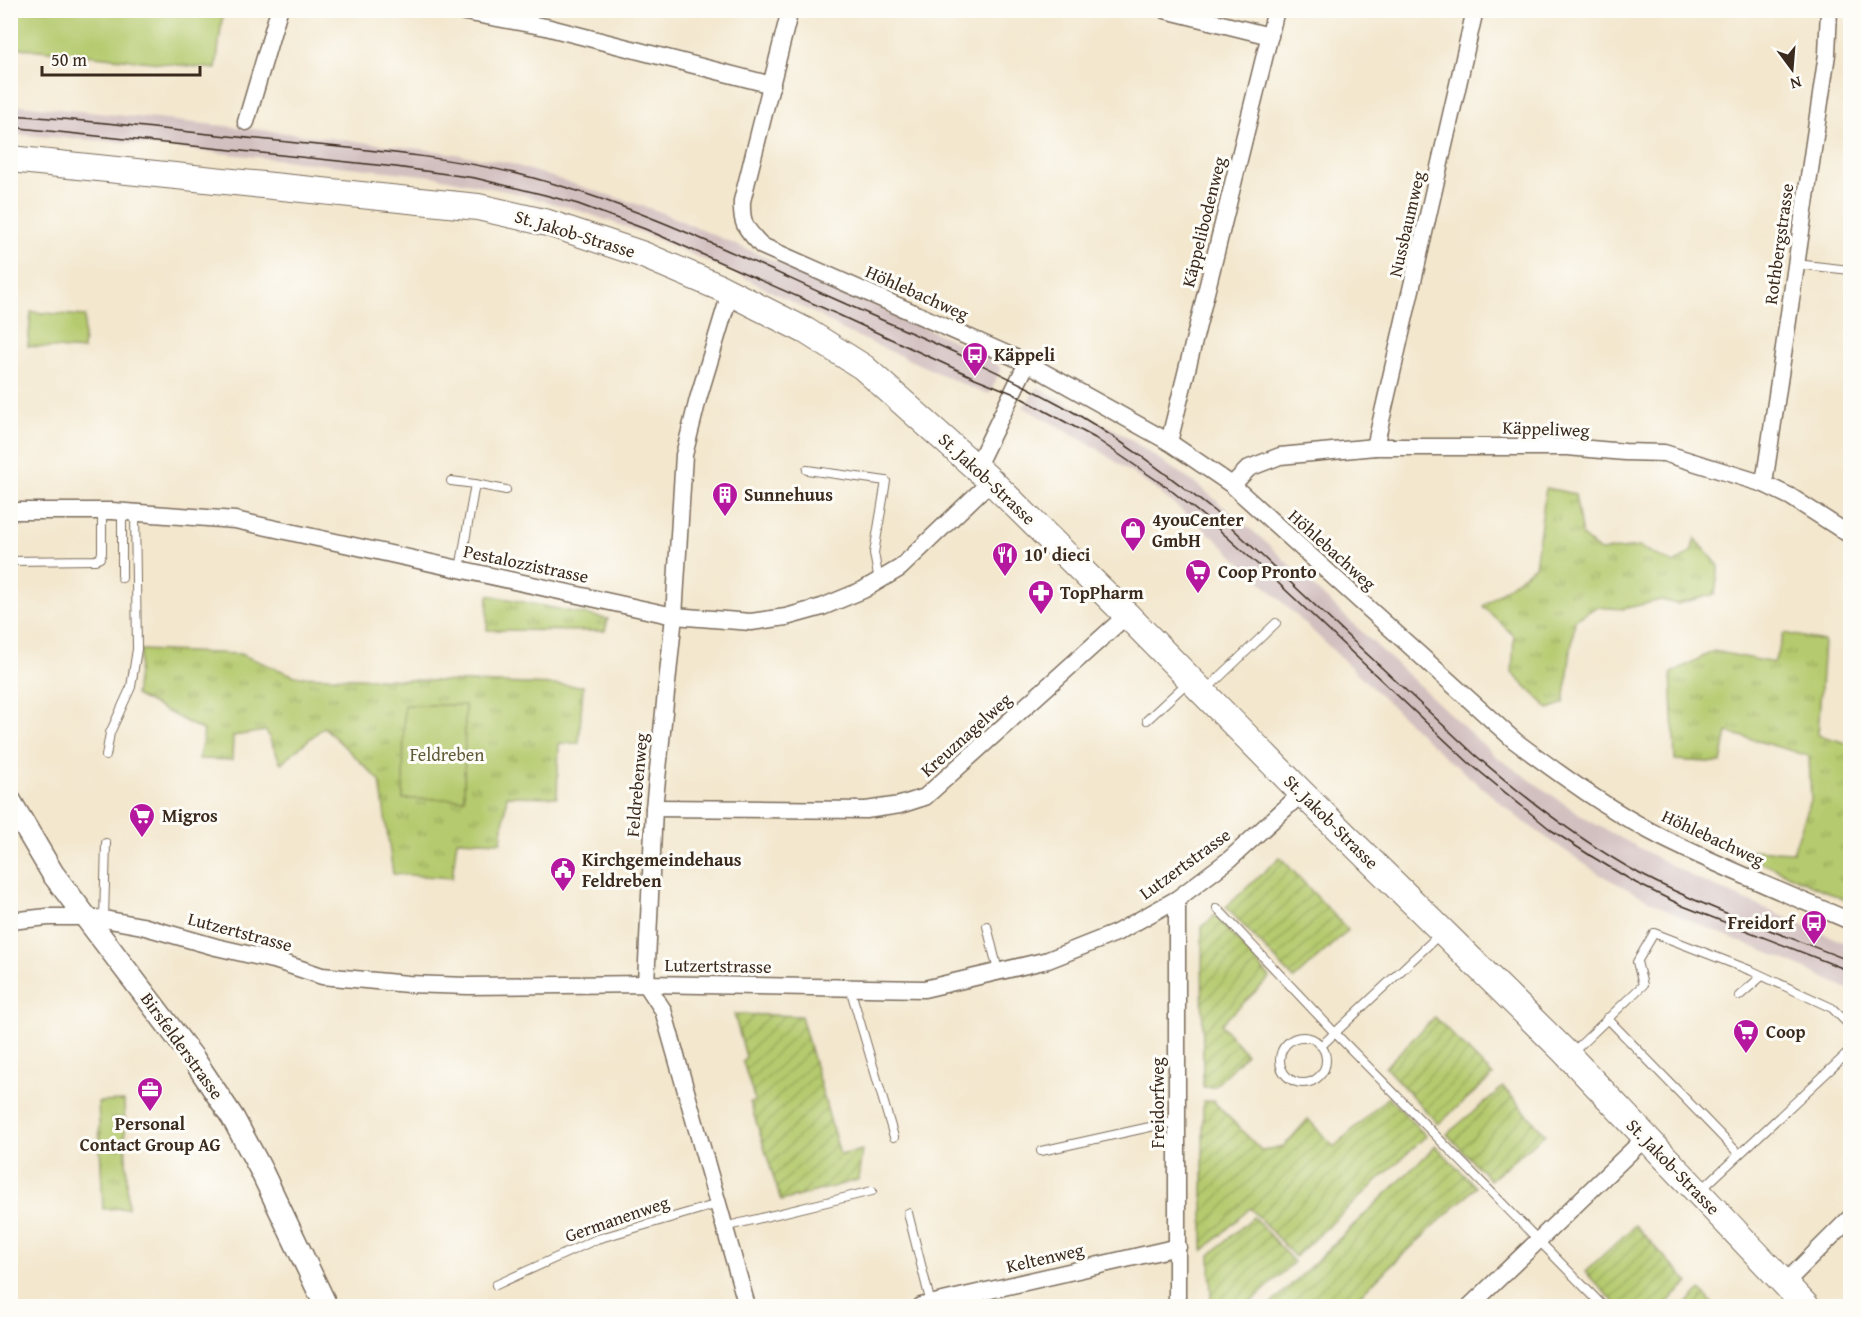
<svg xmlns="http://www.w3.org/2000/svg" width="1861" height="1317" viewBox="0 0 1861 1317" font-family="'Gentium Book Plus',serif">
<style>
.industrial{fill:#d2bfbf}
.grass{fill:url(#grass-tufts);stroke:#787a46;stroke-width:1.5}
.garden{fill:url(#garden-furrows);stroke:#787a46;stroke-width:1.5}
.pitch{fill:#b5ca6e;stroke:#787a46;stroke-width:1.5}
.lines{fill:none;stroke-linecap:round;stroke-linejoin:round}
.service-casing{stroke:#7b6c5c;stroke-width:10}
.minor-casing{stroke:#7b6c5c;stroke-width:19}
.secondary-casing{stroke:#7b6c5c;stroke-width:25}
.primary-casing{stroke:#7b6c5c;stroke-width:28}
.service{stroke:#fff;stroke-width:8}
.minor{stroke:#fff;stroke-width:16}
.secondary{stroke:#fff;stroke-width:22}
.primary{stroke:#fff;stroke-width:26}
.tram{stroke:#3b2a1e;stroke-width:1.5}
.labels{text-anchor:middle;stroke-width:6;stroke-linejoin:round;paint-order:stroke}
.street-label{font-size:18px;fill:#3b2a1e;stroke:#fdfcf7}
.poi-label{font-size:18px;font-weight:bold;fill:#3b2a1e;stroke:#fdfcf7;text-anchor:start}
.park-label{font-size:18px;fill:#605a36;stroke:#fdfcf7}
</style>
<defs>
<pattern id="grass-tufts" width="24" height="20" patternUnits="userSpaceOnUse" patternTransform="scale(1.5)"><rect width="24" height="20" fill="#b5ca6e"/><path d="M3 7l-1-3M5 7V3M7 7l1-3M15 17l-1-3M17 17v-4M19 17l1-3" fill="none" stroke="#94a45a"/></pattern>
<pattern id="garden-furrows" width="10" height="10" patternUnits="userSpaceOnUse" patternTransform="scale(1.5)"><rect width="10" height="10" fill="#b5ca6e"/><path d="M-1 1l2-2M0 10L10 0M9 11l2-2" fill="none" stroke="#94a45a"/></pattern>
</defs>
<rect width="100%" height="100%" fill="#fdfcf7"/>
<filter id="ink" filterUnits="userSpaceOnUse"><feTurbulence type="fractalNoise" baseFrequency=".0167" numOctaves="2"/><feDisplacementMap in="SourceGraphic" scale="12" xChannelSelector="R" yChannelSelector="G"/><feConvolveMatrix kernelMatrix="1 2 1 2 8 2 1 2 1" color-interpolation-filters="sRGB"/></filter>
<filter id="wash" filterUnits="userSpaceOnUse"><feTurbulence type="fractalNoise" baseFrequency=".008" numOctaves="4" result="noise"/><feDisplacementMap in="SourceGraphic" scale="24" xChannelSelector="R" yChannelSelector="G"/><feGaussianBlur stdDeviation="1.35" result="paint"/><feColorMatrix in="noise" values="0 0 0 0 0 0 0 0 0 0 0 0 0 0 0 0 0 1.4 0 .05"/><feComposite in="paint" operator="in"/></filter>
<g filter="url(#wash)">
<rect width="100%" height="100%" fill="#f3e7ce"/>
<g class="industrial">
<path d="M10 104 245 128 437 151 505 162 658 211 855 296 989 357 1001 368 990 394 978 391 841 329 820 316 741 276 643 233 575 209 511 192 433 176 106 141 11 134Z"/>
<path d="M1038 387 1119 432 1199 486 1260 537 1494 755 1591 822 1699 880 1850 945V990L1791 962 1683 918 1599 874 1521 820 1442 754 1217 540 1159 492 1096 448 1023 407Z"/>
</g>
<g class="grass">
<path d="M1546 488 1575 494 1582 536 1600 551 1640 547 1674 564 1691 552 1695 538 1719 566 1715 594 1677 604 1661 600 1623 609 1596 607 1575 620 1564 703 1549 709 1512 673 1514 636 1483 606 1535 566Z"/>
<path d="M488 595 608 619 605 631 487 630Z"/>
<path d="M1784 633 1824 641 1818 735 1850 744V902L1751 858 1752 850 1793 852 1811 800 1809 756 1727 732 1721 763 1675 760 1671 673 1714 651 1774 663Z"/>
<path d="M141 650 240 654 295 676 583 686 579 743 559 744 557 797 507 796 501 842 457 840 452 878 393 874 380 781 324 727 281 763 266 731 233 736 232 760 199 759 204 731 135 695Z"/>
<path d="M124 1101 128 1208 103 1209 98 1102Z"/>
</g>
<g class="garden">
<path d="M1280 857 1348 930 1294 979 1226 907Z"/>
<path d="M1215 915 1270 978 1221 1024 1246 1054 1214 1087H1203L1202 927Z"/>
<path d="M734 1014 801 1016 840 1155 862 1150 858 1180 781 1201 750 1102 755 1101 743 1062 746 1057Z"/>
<path d="M1435 1017 1493 1076 1438 1124 1385 1067Z"/>
<path d="M1503 1087 1545 1134 1490 1180 1447 1134Z"/>
<path d="M1388 1097 1426 1136 1295 1257 1250 1208 1203 1251V1101H1213L1261 1150 1283 1147 1308 1119 1334 1147Z"/>
<path d="M1436 1146 1476 1187 1348 1306H1269Z"/>
<path d="M1253 1217 1294 1262 1247 1306H1211L1210 1255Z"/>
<path d="M1635 1225 1689 1283 1663 1306H1618L1585 1272Z"/>
<path d="M1701 1290 1715 1306H1684Z"/>
</g>
<g class="pitch">
<path d="M11 10 223 11 216 69 11 47Z"/>
<path d="M31 312 85 316 83 350 28 346Z"/>
<path d="M404 705H465L464 799H403Z"/>
</g>
</g>
<g filter="url(#ink)">
<g class="lines">
<defs>
<g id="service">
<path d="M1796 264 1850 270"/>
<path d="M807 470 886 481 874 553 879 581"/>
<path d="M451 481 475 484 460 569"/>
<path d="M475 484 506 490"/>
<path d="M122 512V578"/>
<path d="M10 561 95 560 100 558 102 553V511"/>
<path d="M1206 690 1276 623"/>
<path d="M1147 720 1189 681"/>
<path d="M106 756 110 733 131 687 137 649 135 513"/>
<path d="M1217 908 1335 1033 1603 1306"/>
<path d="M104 919 106 843"/>
<path d="M987 926 998 971"/>
<path d="M850 988 894 1137"/>
<path d="M1739 996 1762 976"/>
<path d="M1607 1018 1739 1154"/>
<circle cx="1303" cy="1060" r="23"/>
<path d="M1321 1046 1440 934"/>
<path d="M1570 1055 1643 985 1637 962 1654 933 1752 971 1832 1008 1848 1024 1850 1030"/>
<path d="M1041 1151 1177 1121"/>
<path d="M1701 1190 1848 1053 1850 1047"/>
<path d="M908 1213 931 1304"/>
<path d="M724 1227 872 1191"/>
<path d="M496 1285 597 1239 718 1204"/>
</g>
<g id="minor">
<path d="M454 10 546 27 772 85"/>
<path d="M790 10 742 201C741 225 746 229 762 246L1027 363 1169 442 1232 485 1515 741C1562 776 1609 810 1661 837 1723 868 1787 894 1850 921"/>
<path d="M1165 10 1270 36"/>
<path d="M246 122 279 10"/>
<path d="M730 293 698 399 684 455 674 616 654 808 646 984 663 1010 747 1306"/>
<path d="M1169 442 1276 10"/>
<path d="M1375 447 1475 10"/>
<path d="M976 468 1027 363"/>
<path d="M1764 484 1827 54 1829 10"/>
<path d="M1232 485 1249 468 1280 456 1375 447H1567L1625 452 1664 453 1764 484 1791 497 1850 535"/>
<path d="M10 511H112L235 520 674 616 751 622 786 617 822 607 863 590 900 568 991 481"/>
<path d="M654 808 866 810 900 805 925 797 1127 615"/>
<path d="M1177 899V1306"/>
<path d="M10 921 48 917H84L104 919 142 926 216 947 277 961 322 976 408 984 468 986 646 984 924 989 1048 960 1116 933 1177 899 1230 859 1302 793"/>
<path d="M1784 1284 1850 1218"/>
<path d="M921 1306 1178 1247"/>
<path d="M1470 1306 1645 1138"/>
</g>
<path id="secondary" d="M10 801 53 874 193 1058 233 1118 260 1168 326 1306"/>
<path id="primary" d="M10 159 478 207 548 223 641 254 721 288 806 331 863 367 991 481 1127 615 1302 793 1565 1052 1806 1306"/>
</defs>
<use href="#service" class="service-casing"/>
<use href="#minor" class="minor-casing"/>
<use href="#secondary" class="secondary-casing"/>
<use href="#primary" class="primary-casing"/>
<use href="#service" class="service"/>
<use href="#minor" class="minor"/>
<use href="#secondary" class="secondary"/>
<use href="#primary" class="primary"/>
<g class="tram">
<path d="M10 115C96 120 182 132 268 140 352 149 436 154 518 174 623 200 721 247 819 292 899 328 982 362 1059 404 1114 434 1164 472 1214 511L1474 754C1526 799 1580 841 1640 874 1707 909 1780 933 1850 961"/>
<path d="M10 127 396 167 475 178 545 195 578 204 645 229 839 315 975 378 1012 393 1095 438 1168 488 1207 519 1275 580 1468 762 1551 830 1591 856 1636 883 1683 906 1850 971"/>
</g>
</g>
</g>
<defs>
<symbol id="bus-pin" viewBox="-11 -11 22 30"><path d="M0 17L-7.5 6A9.5 9.5 0 1 1 7.5 6Z" fill="#b5179e" stroke="#fdfcf7"/><path d="M-5-6H5V4H4V6H2V4H-2V6H-4V4H-5ZM-3.5-4V0h7V-4ZM-3.5 1.2v1.5H-2V1.2ZM2 1.2v1.5H3.5V1.2Z" fill="#fff"/></symbol>
<symbol id="building-pin" viewBox="-11 -11 22 30"><path d="M0 17L-7.5 6A9.5 9.5 0 1 1 7.5 6Z" fill="#b5179e" stroke="#fdfcf7"/><path d="M-4-6H4V6H1V3H-1V6H-4ZM-2.5-4.3h1.7v1.8h-1.7ZM.8-4.3h1.7v1.8H.8ZM-2.5-1h1.7V.8h-1.7ZM.8-1h1.7V.8H.8Z" fill="#fff"/></symbol>
<symbol id="shop-pin" viewBox="-11 -11 22 30"><path d="M0 17L-7.5 6A9.5 9.5 0 1 1 7.5 6Z" fill="#b5179e" stroke="#fdfcf7"/><path d="M-5-2.5h2.3a2.7 3.5 0 0 1 5.4 0H5L5.5 6h-11ZM-1.5-2.5h3a1.5 2.3 0 0 0-3 0Z" fill="#fff"/></symbol>
<symbol id="restaurant-pin" viewBox="-11 -11 22 30"><path d="M0 17L-7.5 6A9.5 9.5 0 1 1 7.5 6Z" fill="#b5179e" stroke="#fdfcf7"/><path d="M-5-6h1v4h1v-4h1v4h1v-4h1v5L-1.5 .5V6h-2V.5L-5-1ZM5-6V6H3V1.5H1.5Q1.5-4 5-6Z" fill="#fff"/></symbol>
<symbol id="supermarket-pin" viewBox="-11 -11 22 30"><path d="M0 17L-7.5 6A9.5 9.5 0 1 1 7.5 6Z" fill="#b5179e" stroke="#fdfcf7"/><path d="M-6-5.5h2.5l.6 2H6L4.5 2H-2.5L-4.4-4H-6ZM-1.5 3.2a1.3 1.3 0 1 0 .1 0ZM3 3.2a1.3 1.3 0 1 0 .1 0Z" fill="#fff"/></symbol>
<symbol id="pharmacy-pin" viewBox="-11 -11 22 30"><path d="M0 17L-7.5 6A9.5 9.5 0 1 1 7.5 6Z" fill="#b5179e" stroke="#fdfcf7"/><path d="M-2-6h4v4h4v4h-4v4h-4v-4h-4v-4h4Z" fill="#fff"/></symbol>
<symbol id="civic-pin" viewBox="-11 -11 22 30"><path d="M0 17L-7.5 6A9.5 9.5 0 1 1 7.5 6Z" fill="#b5179e" stroke="#fdfcf7"/><path d="M-.6-6.5H3V-4.5H.6V-3L4-1V1h2V6H-6V1h2V-1L-.6-3ZM-1.2 2.5V6h2.4V2.5Z" fill="#fff"/></symbol>
<symbol id="office-pin" viewBox="-11 -11 22 30"><path d="M0 17L-7.5 6A9.5 9.5 0 1 1 7.5 6Z" fill="#b5179e" stroke="#fdfcf7"/><path d="M-6-3h4V-5.5h4V-3h4V5H-6ZM-1-4.5V-3h2v-1.5ZM-6 0V1H6V0Z" fill="#fff"/></symbol>
</defs>
<g fill-rule="evenodd">
<use href="#bus-pin" x="960" y="340" width="30" height="40"/>
<use href="#building-pin" x="710" y="480" width="30" height="40"/>
<use href="#shop-pin" x="1118" y="515" width="30" height="40"/>
<use href="#restaurant-pin" x="990" y="540" width="30" height="40"/>
<use href="#supermarket-pin" x="1183" y="557" width="30" height="40"/>
<use href="#pharmacy-pin" x="1026" y="578" width="30" height="40"/>
<use href="#supermarket-pin" x="127" y="801" width="30" height="40"/>
<use href="#civic-pin" x="548" y="855" width="30" height="40"/>
<use href="#bus-pin" x="1799" y="908" width="30" height="40"/>
<use href="#supermarket-pin" x="1731" y="1017" width="30" height="40"/>
<use href="#office-pin" x="135" y="1075" width="30" height="40"/>
</g>
<g class="labels">
<g class="street-label">
<text transform="translate(1204 222) rotate(-76)" y="6">Käppelibodenweg</text>
<text transform="translate(1407 224) rotate(-77)" y="6">Nussbaumweg</text>
<text transform="translate(575 234) rotate(17)" y="6">St. Jakob-Strasse</text>
<text transform="translate(1779 244) rotate(-82)" y="6">Rothbergstrasse</text>
<text transform="translate(917 293) rotate(24)" y="6">Höhlebachweg</text>
<text transform="translate(1546 429) rotate(2)" y="6">Käppeliweg</text>
<text transform="translate(987 479) rotate(43)" y="6">St. Jakob-Strasse</text>
<text transform="translate(1332 550) rotate(42)" y="6">Höhlebachweg</text>
<text transform="translate(526 564) rotate(12)" y="6">Pestalozzistrasse</text>
<text transform="translate(966 735) rotate(-42)" y="6">Kreuznagelweg</text>
<text transform="translate(637 785) rotate(-85)" y="6">Feldrebenweg</text>
<text transform="translate(1331 822) rotate(45)" y="6">St. Jakob-Strasse</text>
<text transform="translate(1713 838) rotate(25)" y="6">Höhlebachweg</text>
<text transform="translate(1185 864) rotate(-36)" y="6">Lutzertstrasse</text>
<text transform="translate(240 932) rotate(15)" y="6">Lutzertstrasse</text>
<text transform="translate(718 966) rotate(1)" y="6">Lutzertstrasse</text>
<text transform="translate(182 1046) rotate(54)" y="6">Birsfelderstrasse</text>
<text transform="translate(1158 1103) rotate(-90)" y="6">Freidorfweg</text>
<text transform="translate(1673 1167) rotate(46)" y="6">St. Jakob-Strasse</text>
<text transform="translate(617 1219) rotate(-19)" y="6">Germanenweg</text>
<text transform="translate(1045 1258) rotate(-13)" y="6">Keltenweg</text>
</g>
<g class="poi-label">
<text x="994" y="361">Käppeli</text>
<text x="744" y="501">Sunnehuus</text>
<text x="1152" y="526">4youCenter<tspan x="1152" dy="21">GmbH</tspan></text>
<text x="1024" y="561">10' dieci</text>
<text x="1218" y="578">Coop Pronto</text>
<text x="1060" y="599">TopPharm</text>
<text x="162" y="822">Migros</text>
<text x="582" y="866">Kirchgemeindehaus<tspan x="582" dy="21">Feldreben</tspan></text>
<text x="1794" y="929" text-anchor="end">Freidorf</text>
<text x="1766" y="1038">Coop</text>
<text x="150" y="1130" text-anchor="middle">Personal<tspan x="150" dy="21">Contact Group AG</tspan></text>
</g>
<g class="park-label">
<text x="447" y="761">Feldreben</text>
</g>
</g>
<rect width="1861" height="1317" fill="none" stroke="#fdfcf7" stroke-width="36"/>
<g transform="translate(1792 69) rotate(164)" stroke="#fdfcf7" stroke-width="4.5" paint-order="stroke">
<path d="M0-4.5L10 22L0 15L-10 22Z" fill="#3b2a1e"/>
<text y="-9" font-size="16" font-weight="bold" text-anchor="middle" fill="#3b2a1e">N</text>
</g>
<path d="M42 66v9h158v-9" fill="none" stroke="#3b2a1e" stroke-width="3"/>
<text x="51" y="66" font-size="18" fill="#3b2a1e" stroke="#fdfcf7" stroke-width="4.5" paint-order="stroke">50 m</text>
</svg>
